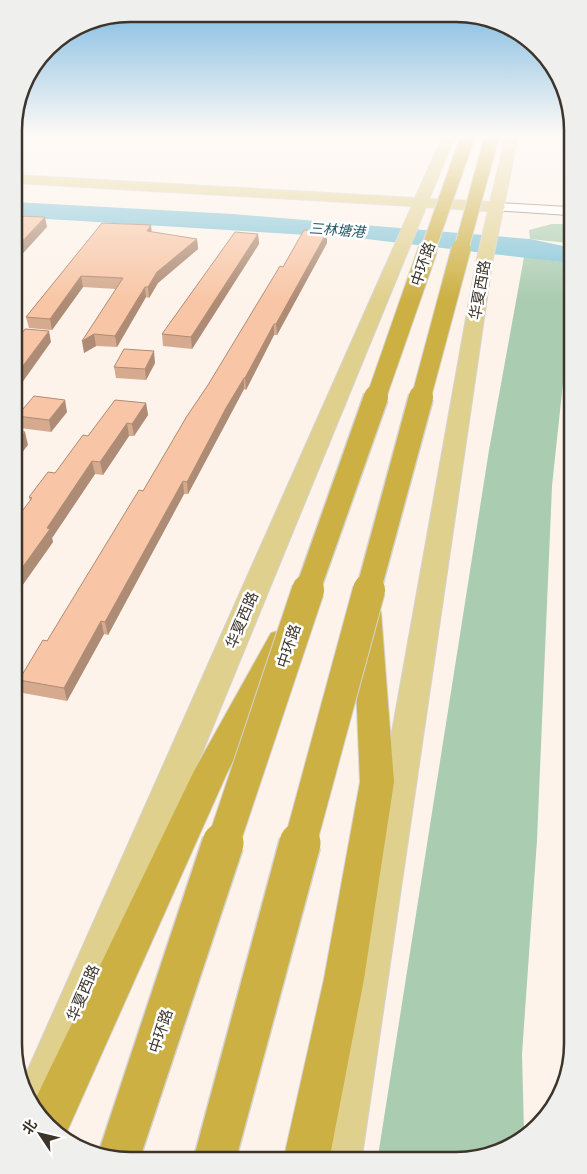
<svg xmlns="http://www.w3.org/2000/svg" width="587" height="1174" viewBox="0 0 587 1174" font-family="'DM Sans','Noto Sans SC',sans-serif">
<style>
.green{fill:#aaccb0}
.water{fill:#84c5d8}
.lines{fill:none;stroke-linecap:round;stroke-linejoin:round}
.minor-casing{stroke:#8f7b65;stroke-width:2}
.major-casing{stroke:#d4d3d0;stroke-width:2}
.highway-casing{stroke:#d4d3d0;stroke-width:2}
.minor{fill:#fff;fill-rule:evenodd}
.major{fill:#e0d08e;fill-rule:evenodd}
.highway{fill:#ccb043;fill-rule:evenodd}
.highway-bridge-far4-casing{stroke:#d4d3d0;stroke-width:16;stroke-linecap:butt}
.highway-bridge-far3-casing{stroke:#d4d3d0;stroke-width:21;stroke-linecap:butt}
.highway-bridge-far2-casing{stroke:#d4d3d0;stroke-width:27;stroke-linecap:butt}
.highway-bridge-far1-casing{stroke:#d4d3d0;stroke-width:34;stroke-linecap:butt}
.highway-bridge-casing{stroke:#d4d3d0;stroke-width:44;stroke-linecap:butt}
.highway-bridge-far4{stroke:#ccb043;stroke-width:14}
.highway-bridge-far3{stroke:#ccb043;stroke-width:19}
.highway-bridge-far2{stroke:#ccb043;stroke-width:24}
.highway-bridge-far1{stroke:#ccb043;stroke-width:32}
.highway-bridge{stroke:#ccb043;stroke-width:41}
.wall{fill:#d5aa8f}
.shaded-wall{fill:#ae8b74}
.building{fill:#f8c6a6;stroke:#ae8b74}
.labels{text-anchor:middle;stroke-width:5;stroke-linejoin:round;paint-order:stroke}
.far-water-label{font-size:14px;font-style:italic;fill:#1e5563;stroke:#fff}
.street-label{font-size:15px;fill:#3d352b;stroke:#fff}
.rim{fill:none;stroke:#3d352b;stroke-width:2.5}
</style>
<rect width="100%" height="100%" fill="#fdf3ea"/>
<g class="green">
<path d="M552 224H568V243L530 239 529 230Z"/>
<path d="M524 257 568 263 569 326 552 486 537 840 522 1054 524 1132 493 1154 378 1156 489 450Z"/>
</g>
<path class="water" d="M15 202 233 214 530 239 568 247V263L358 238 15 217Z"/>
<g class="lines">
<defs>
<path id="minor" d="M498 203 568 207V215L493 210 492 207 493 204Z"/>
<path id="major" d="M443 136H455L429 199 490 202 506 136H518L504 205 505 207 503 210 492 263 362 1156H316L476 263 488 211 426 207 54 1114 45 1118 22 1083 412 206 15 183V175L415 198Z"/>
<g id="highway">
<path d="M367 602 377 605 381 612 394 782 364 979 330 1156 284 1157 324 979 360 782 353 612 357 605Z"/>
<path d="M281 630 291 633 296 640 227 773 65 1136 54 1131 34 1102 194 771 271 633Z"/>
</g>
</defs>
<use href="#minor" class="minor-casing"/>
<use href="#major" class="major-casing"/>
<use href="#highway" class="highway-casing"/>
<use href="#minor" class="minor"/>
<use href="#major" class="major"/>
<use href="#highway" class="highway"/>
<defs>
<g id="highway-bridge-far4">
<path d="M428 250 468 136"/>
<path d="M461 250 492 136"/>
</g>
<g id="highway-bridge-far3">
<path d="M376 398 428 249"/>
<path d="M421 398 461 249"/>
</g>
<g id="highway-bridge-far2">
<path d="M307 592 376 397"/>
<path d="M368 592 421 397"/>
</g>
<g id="highway-bridge-far1">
<path d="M223 844 308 590"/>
<path d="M300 844 369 590"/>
</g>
<g id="highway-bridge">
<path d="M215 1158 300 843"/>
<path d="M118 1159 223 843"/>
</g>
</defs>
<use href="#highway-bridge-far4" class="highway-bridge-far4-casing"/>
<use href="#highway-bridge-far3" class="highway-bridge-far3-casing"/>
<use href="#highway-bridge-far2" class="highway-bridge-far2-casing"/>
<use href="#highway-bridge-far1" class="highway-bridge-far1-casing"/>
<use href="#highway-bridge" class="highway-bridge-casing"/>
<use href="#highway-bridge-far4" class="highway-bridge-far4"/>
<use href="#highway-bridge-far3" class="highway-bridge-far3"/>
<use href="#highway-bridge-far2" class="highway-bridge-far2"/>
<use href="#highway-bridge-far1" class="highway-bridge-far1"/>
<use href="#highway-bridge" class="highway-bridge"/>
</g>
<g class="wall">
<path d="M102 223 152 232 197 239 198 249 158 283 149 298 146 297 117 347 96 346 84 353 116 289 83 287 52 330 29 328 26 317Z"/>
<path d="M327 232V243L277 335H274L246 390 244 389 227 421 188 494H184L108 635 104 634 67 701 23 693 19 680 47 641 143 491 208 385 283 267Z"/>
<path d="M258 234 259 244 192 349 163 346 162 334Z"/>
<path d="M155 363 146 380 116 378 114 367Z"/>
<path d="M146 403 148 415 134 436H129L103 475 95 474 52 538 53 542 17 593V518L30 501 29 497 55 473 88 436Z"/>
<path d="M67 412 51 432 20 428 17 416Z"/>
</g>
<g class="shaded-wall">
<path d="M45 217 47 227 16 261 15 249Z"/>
<path d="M151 225 152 235 147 231Z"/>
<path d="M327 232V243L277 335 276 324Z"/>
<path d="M258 234 259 244 192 349 191 337Z"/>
<path d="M197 239 198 249 158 283 149 298 148 287 157 272Z"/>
<path d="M81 276 83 287 52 330 50 319Z"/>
<path d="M145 287 146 297 117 347 115 336Z"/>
<path d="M274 324V335L246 390 245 378Z"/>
<path d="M49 331 51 342 19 387 16 389V375Z"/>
<path d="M94 334 96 346 84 353 82 341Z"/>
<path d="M154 351 155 363 146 380 145 369Z"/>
<path d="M244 378V389L227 421 188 494 187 482 226 408Z"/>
<path d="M65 400 67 412 51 432 49 420Z"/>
<path d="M146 403 148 415 134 436 132 424Z"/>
<path d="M127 423 129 436 103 475 100 462Z"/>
<path d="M25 432 28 445 17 459 16 443Z"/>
<path d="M92 461 95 474 52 538 53 542 17 593V575L47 528Z"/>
<path d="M183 481 184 494 108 635 105 622Z"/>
<path d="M101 621 104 634 67 701 64 688Z"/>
</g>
<g class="building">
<path d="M15 216 45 217 15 249Z"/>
<path d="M102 223 151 225 147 231 197 239 157 272 148 287H145L115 336 94 334 82 341 123 278 81 276 50 319 26 317Z"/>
<path d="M304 230 327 232 276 324H274L245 378H244L226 408 187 482 183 481 105 622 101 621 64 688 19 680 43 640 47 641 139 490 143 491 187 416 208 385 280 266 283 267Z"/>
<path d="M235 232 258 234 191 337 162 334Z"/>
<path d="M25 329 49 331 16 375V341Z"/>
<path d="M124 349 154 351 145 369 114 367Z"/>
<path d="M34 396 65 400 49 420 17 416Z"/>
<path d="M115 400 146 403 132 424 127 423 100 462 92 461 47 528 50 529 17 575V518L32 498 29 497 48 472 55 473 83 435 88 436Z"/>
<path d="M16 431 25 432 16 443Z"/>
</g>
<linearGradient id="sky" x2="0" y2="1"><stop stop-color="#80bbe2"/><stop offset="0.45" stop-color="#fefaf6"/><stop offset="1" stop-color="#fefaf6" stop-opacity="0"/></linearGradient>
<rect width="587" height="301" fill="url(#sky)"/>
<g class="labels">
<g class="far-water-label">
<text transform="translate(337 230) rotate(4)" y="5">三林塘港</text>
</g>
<g class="street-label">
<text transform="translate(423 264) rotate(-71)" y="5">中环路</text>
<text transform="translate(480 290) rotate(-80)" y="5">华夏西路</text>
<text transform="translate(242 620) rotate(-67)" y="5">华夏西路</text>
<text transform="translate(289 646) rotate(-72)" y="5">中环路</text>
<text transform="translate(83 993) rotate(-67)" y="5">华夏西路</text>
<text transform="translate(161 1031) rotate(-72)" y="5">中环路</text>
</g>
</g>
<path d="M0 0H587V1174H0ZM130 22H456A108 108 0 0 1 564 130V1044A108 108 0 0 1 456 1152H130A108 108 0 0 1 22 1044V130A108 108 0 0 1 130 22Z" fill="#efefee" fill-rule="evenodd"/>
<path class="rim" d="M130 22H456A108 108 0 0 1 564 130V1044A108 108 0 0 1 456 1152H130A108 108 0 0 1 22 1044V130A108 108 0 0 1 130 22Z"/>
<g transform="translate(40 1134) rotate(305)" stroke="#ffffff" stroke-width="4" paint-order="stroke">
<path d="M0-4L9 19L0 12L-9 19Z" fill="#3d352b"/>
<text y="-8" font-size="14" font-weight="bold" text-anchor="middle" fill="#3d352b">北</text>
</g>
</svg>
